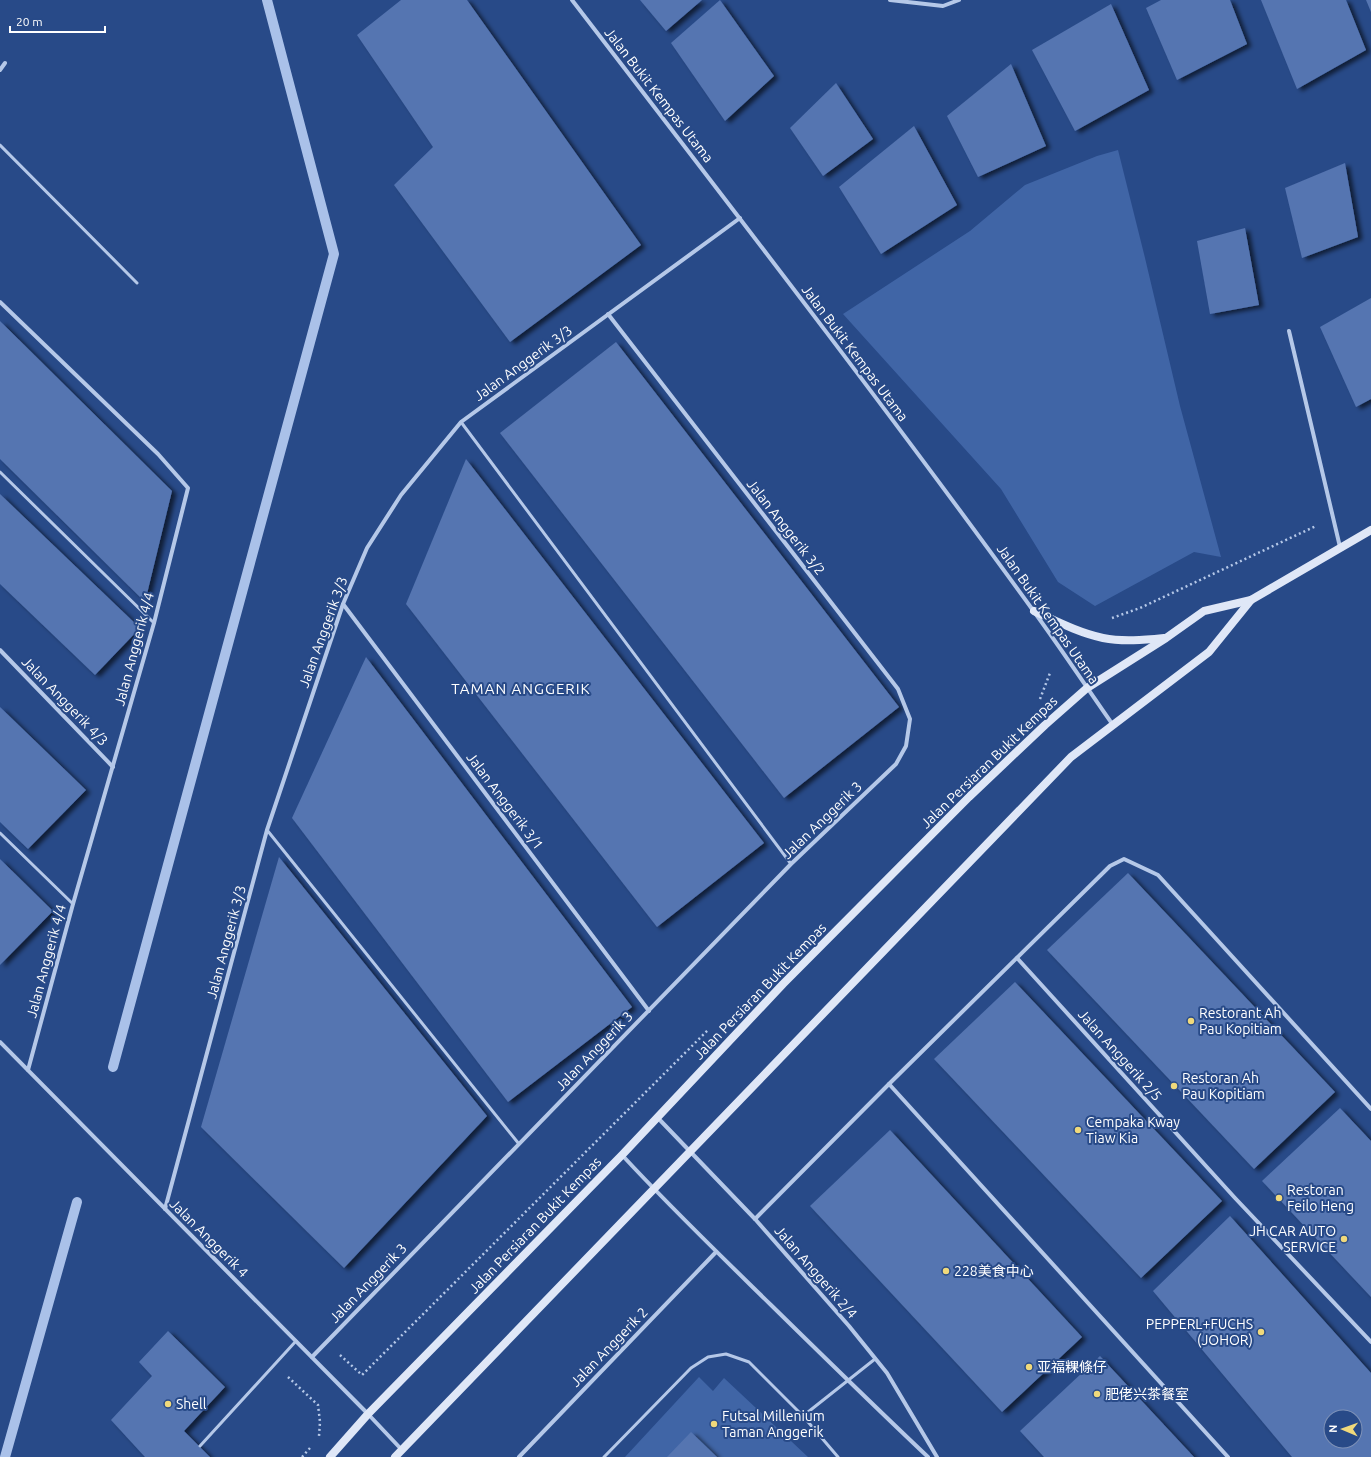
<svg xmlns="http://www.w3.org/2000/svg" width="1371" height="1457" viewBox="0 0 1371 1457" font-family="Ubuntu,'Noto Sans SC',sans-serif">
<style>
.grass{fill:#4065a6}
.lines{fill:none;stroke-linecap:round;stroke-linejoin:round}
.stream{stroke:#aac1e9;stroke-width:10}
.building{fill:#5575b1;fill-rule:evenodd;filter:url(#shadow)}
.path{stroke:#b5c8e8;stroke-width:2.5;stroke-dasharray:2 3;stroke-linecap:butt}
.lane{stroke:#b5c8e8;stroke-width:3}
.street{stroke:#b5c8e8;stroke-width:4}
.secondary{stroke:#dfe7f7;stroke-width:8}
.poi-dot{fill:#f0d97b;stroke:#284a88;stroke-width:1.5}
.labels{text-anchor:middle;stroke-width:4;stroke-linejoin:round;paint-order:stroke}
.street-label{font-size:14px;fill:#fff;stroke:#284a88}
.poi-label{font-size:14px;fill:#fff;stroke:#284a88;text-anchor:start}
.neighbourhood-label{font-size:15px;letter-spacing:1px;fill:#fff;stroke:#284a88}
</style>
<defs>
<filter id="shadow"><feDropShadow dx="4.5" dy="2.5" stdDeviation="2" flood-color="#0009"/></filter>
</defs>
<rect width="100%" height="100%" fill="#284a88"/>
<g class="grass">
<path d="M1118 150 1145 258 1180 406 1221 557 1194 552 1095 606 1058 582 1001 489 843 314 970 231 1025 185 1097 156Z"/>
<path d="M699 1377 713 1391 724 1378 808 1457H625Z"/>
</g>
<g class="lines">
<g class="stream">
<path d="M113 1067 334 254 267 0"/>
<path d="M5 1457 77 1202"/>
</g>
</g>
<g class="building">
<path d="M401 0H467L641 245 510 342 394 185 433 147 357 35Z"/>
<path d="M640 0H702L666 31Z"/>
<path d="M720 0 774 76 725 121 671 43Z"/>
<path d="M1161 0H1230L1247 44 1177 80 1146 8Z"/>
<path d="M1261 0H1346L1366 50 1297 89Z"/>
<path d="M1366 0H1371V12Z"/>
<path d="M1111 4 1149 90 1075 131 1032 50Z"/>
<path d="M1011 64 1046 146 978 177 947 116Z"/>
<path d="M836 83 873 139 823 176 790 128Z"/>
<path d="M914 126 957 205 881 254 839 187Z"/>
<path d="M1345 163 1358 237 1302 258 1285 188Z"/>
<path d="M1245 228 1259 305 1210 314 1197 241Z"/>
<path d="M1371 298V399L1356 407 1320 327Z"/>
<path d="M0 321 172 491 145 602 0 459Z"/>
<path d="M616 342 899 707 784 798 500 433Z"/>
<path d="M466 459 764 843 657 927 406 604Z"/>
<path d="M0 494 140 628 95 675 0 584Z"/>
<path d="M366 657 632 1007 508 1102 292 818Z"/>
<path d="M0 707 86 790 28 849 0 822Z"/>
<path d="M279 857 487 1116 344 1268 201 1127Z"/>
<path d="M0 859 53 911 0 965Z"/>
<path d="M1128 873 1335 1092 1254 1169 1047 950Z"/>
<path d="M1015 982 1222 1201 1141 1278 934 1059Z"/>
<path d="M1340 1108 1371 1141V1297L1262 1181Z"/>
<path d="M890 1130 1082 1337 1002 1412 810 1206Z"/>
<path d="M1230 1216 1371 1373V1457H1292L1153 1291ZM1331 1417H1355V1441H1331Z"/>
<path d="M168 1331 225 1387 184 1431 210 1457H145L111 1420 152 1376 139 1362Z"/>
<path d="M1100 1356 1194 1457H1044L1020 1431Z"/>
<path d="M691 1432 717 1457H667Z"/>
</g>
<g class="lines">
<g class="path">
<path d="M1112 618 1140 608 1316 526"/>
<path d="M1040 699 1050 673"/>
<path d="M340 1355 362 1375 708 1030"/>
<path d="M288 1377 318 1405 320 1422 319 1436"/>
<path d="M302 1457 310 1448"/>
</g>
<g class="lane">
<path d="M0 145 137 283"/>
<path d="M461 422 791 864"/>
<path d="M0 472 154 623"/>
<path d="M267 830 519 1144"/>
<path d="M0 833 73 904"/>
<path d="M803 1416 875 1359"/>
<path d="M200 1446 296 1341"/>
<path d="M604 1457 691 1368 708 1357 726 1354 749 1362 803 1416 838 1457"/>
</g>
<g class="street">
<path d="M572 0C728 203 885 406 1035 613 1062 650 1087 688 1113 725"/>
<path d="M890 0 943 6 959 0"/>
<path d="M0 70 5 63"/>
<path d="M0 302 158 454 188 488 154 623 73 904 28 1070"/>
<path d="M1289 331 1340 547"/>
<path d="M343 604 649 1011"/>
<path d="M0 650 113 767"/>
<path d="M1017 958 1235 1198 1371 1342"/>
<path d="M0 1042 368 1414 402 1450"/>
<path d="M889 1084 1228 1457"/>
<path d="M657 1117 755 1219 849 1326 887 1373 937 1457"/>
<path d="M622 1155C670 1207 721 1256 771 1305 823 1356 875 1407 928 1457"/>
<path d="M165 1209 267 830 343 604 367 548 401 495 461 422 740 218"/>
<path d="M755 1219 889 1084 1110 866 1124 859 1158 875 1371 1109"/>
<path d="M312 1357 791 864 896 764 906 746 910 719 898 689 608 314"/>
<path d="M519 1457 716 1252"/>
</g>
<g class="secondary">
<path d="M1034 611C1056 621 1079 633 1103 638 1123 642 1144 640 1164 638"/>
<path d="M330 1457 368 1414 622 1155 783 984 969 797 1045 725 1087 688 1166 638 1204 611 1251 600 1371 530"/>
<path d="M395 1457 1071 757 1209 652 1251 600"/>
</g>
</g>
<g class="poi-dot">
<circle cx="1191" cy="1021" r="4"/>
<circle cx="1174" cy="1086" r="4"/>
<circle cx="1078" cy="1130" r="4"/>
<circle cx="1279" cy="1198" r="4"/>
<circle cx="1344" cy="1239" r="4"/>
<circle cx="946" cy="1271" r="4"/>
<circle cx="1261" cy="1332" r="4"/>
<circle cx="1029" cy="1367" r="4"/>
<circle cx="1097" cy="1394" r="4"/>
<circle cx="168" cy="1404" r="4"/>
<circle cx="714" cy="1424" r="4"/>
</g>
<g class="labels">
<g class="street-label">
<text transform="translate(659 95) rotate(52)" y="5">Jalan Bukit Kempas Utama</text>
<text transform="translate(855 353) rotate(53)" y="5">Jalan Bukit Kempas Utama</text>
<text transform="translate(523 363) rotate(-36)" y="5">Jalan Anggerik 3/3</text>
<text transform="translate(786 527) rotate(52)" y="5">Jalan Anggerik 3/2</text>
<text transform="translate(1048 614) rotate(55)" y="5">Jalan Bukit Kempas Utama</text>
<text transform="translate(323 632) rotate(-70)" y="5">Jalan Anggerik 3/3</text>
<text transform="translate(134 649) rotate(-75)" y="5">Jalan Anggerik 4/4</text>
<text transform="translate(65 701) rotate(46)" y="5">Jalan Anggerik 4/3</text>
<text transform="translate(989 762) rotate(-44)" y="5">Jalan Persiaran Bukit Kempas</text>
<text transform="translate(505 801) rotate(53)" y="5">Jalan Anggerik 3/1</text>
<text transform="translate(822 820) rotate(-44)" y="5">Jalan Anggerik 3</text>
<text transform="translate(226 942) rotate(-75)" y="5">Jalan Anggerik 3/3</text>
<text transform="translate(46 961) rotate(-75)" y="5">Jalan Anggerik 4/4</text>
<text transform="translate(760 991) rotate(-46)" y="5">Jalan Persiaran Bukit Kempas</text>
<text transform="translate(594 1051) rotate(-46)" y="5">Jalan Anggerik 3</text>
<text transform="translate(1120 1055) rotate(48)" y="5">Jalan Anggerik 2/5</text>
<text transform="translate(535 1225) rotate(-46)" y="5">Jalan Persiaran Bukit Kempas</text>
<text transform="translate(209 1238) rotate(45)" y="5">Jalan Anggerik 4</text>
<text transform="translate(816 1272) rotate(49)" y="5">Jalan Anggerik 2/4</text>
<text transform="translate(368 1283) rotate(-46)" y="5">Jalan Anggerik 3</text>
<text transform="translate(609 1347) rotate(-46)" y="5">Jalan Anggerik 2</text>
</g>
<g class="poi-label">
<text x="1199" y="1018">Restorant Ah<tspan x="1199" dy="16">Pau Kopitiam</tspan></text>
<text x="1182" y="1083">Restoran Ah<tspan x="1182" dy="16">Pau Kopitiam</tspan></text>
<text x="1086" y="1127">Cempaka Kway<tspan x="1086" dy="16">Tiaw Kia</tspan></text>
<text x="1287" y="1195">Restoran<tspan x="1287" dy="16">Feilo Heng</tspan></text>
<text x="1336" y="1236" text-anchor="end">JH CAR AUTO<tspan x="1336" dy="16">SERVICE</tspan></text>
<text x="954" y="1276">228美食中心</text>
<text x="1253" y="1329" text-anchor="end">PEPPERL+FUCHS<tspan x="1253" dy="16">(JOHOR)</tspan></text>
<text x="1037" y="1372">亚福粿條仔</text>
<text x="1105" y="1399">肥佬兴茶餐室</text>
<text x="176" y="1409">Shell</text>
<text x="722" y="1421">Futsal Millenium<tspan x="722" dy="16">Taman Anggerik</tspan></text>
</g>
<g class="neighbourhood-label">
<text x="521" y="694">TAMAN ANGGERIK</text>
</g>
</g>
<g transform="translate(1343 1429) rotate(272)"><circle r="19" fill="#284a88" stroke="#7e92b8"/>
<path d="M0-3L7 15L0 10L-7 15Z" fill="#f0d97b"/>
<text y="-6" font-size="11" font-weight="bold" text-anchor="middle" fill="#ffffff">N</text>
</g>
<path d="M10 26v6h95v-6" fill="none" stroke="#ffffff" stroke-width="2"/>
<text x="16" y="26" font-size="12" fill="#ffffff" stroke="#284a88" stroke-width="3" paint-order="stroke">20 m</text>
</svg>
